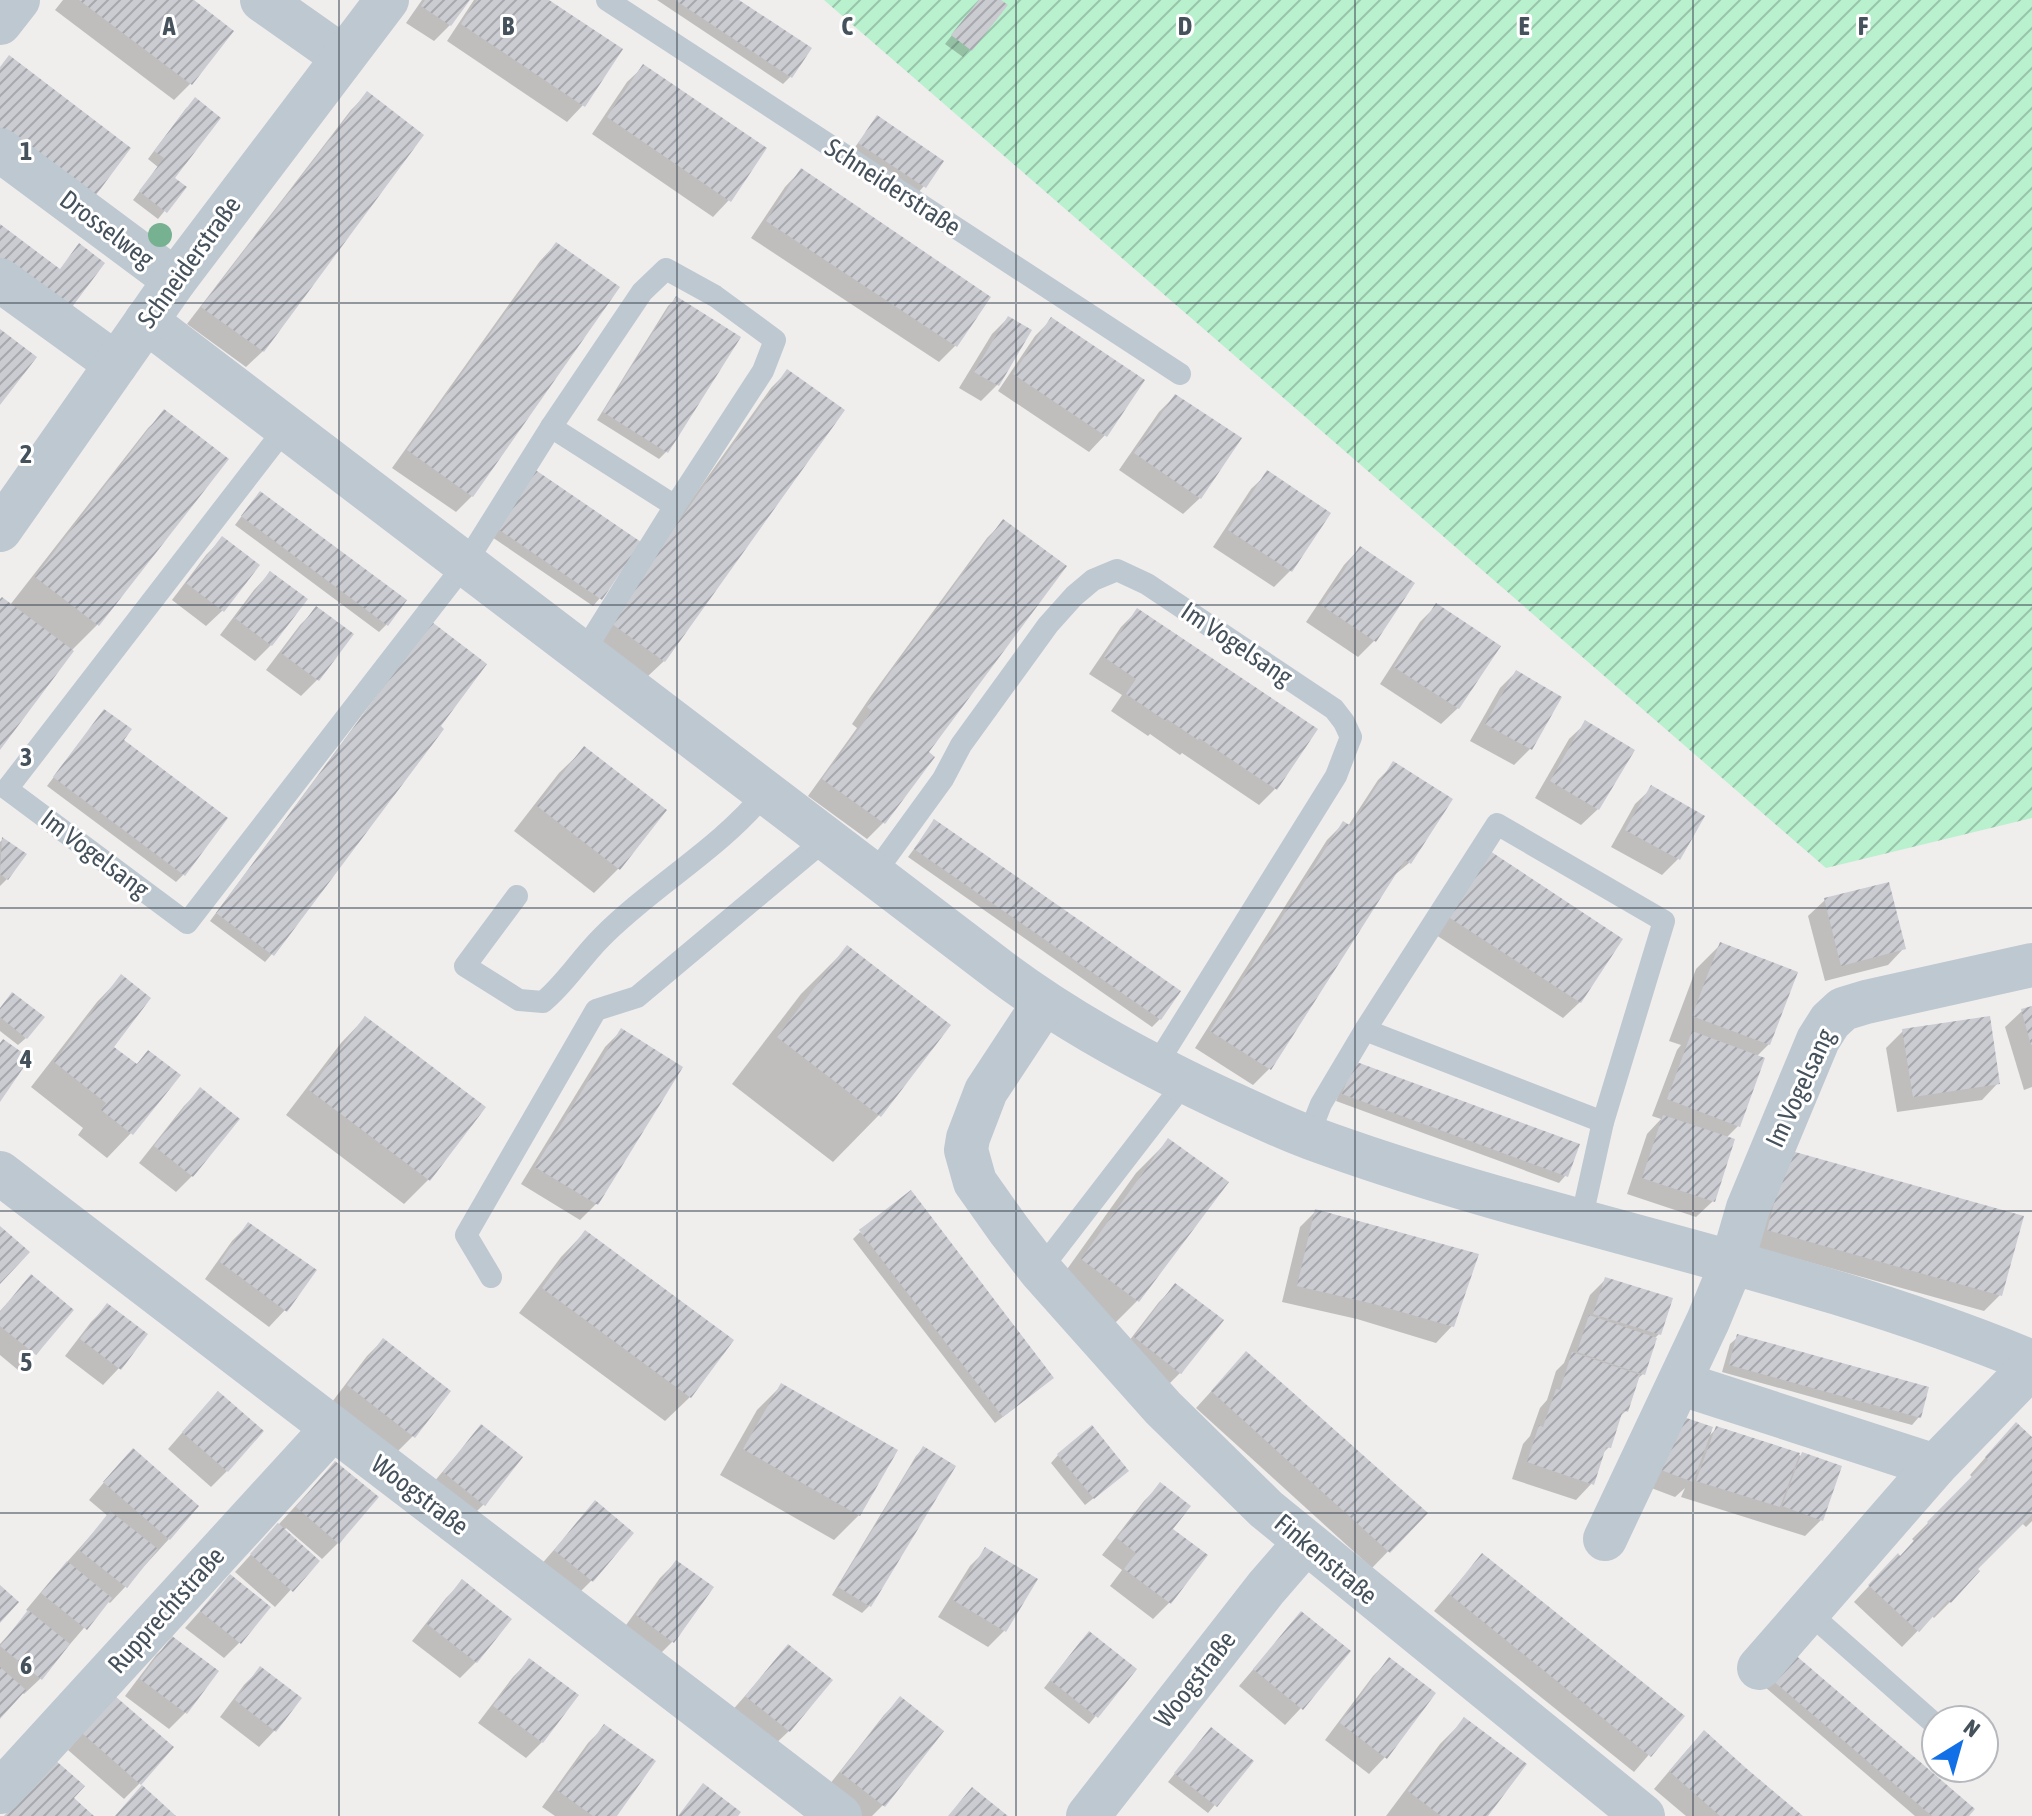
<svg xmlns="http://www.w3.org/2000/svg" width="2032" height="1816" viewBox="0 0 2032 1816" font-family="'Asap Condensed',sans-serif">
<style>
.garden{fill:url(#garden-furrows)}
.shadow{fill:#0003}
.building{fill:url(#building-hatch)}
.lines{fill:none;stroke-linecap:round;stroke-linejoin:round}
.lane{stroke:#bdc8d0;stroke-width:22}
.street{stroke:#bdc8d0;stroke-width:44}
.tree{fill:#76b192}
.grid{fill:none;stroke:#45515b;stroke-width:2;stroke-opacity:0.55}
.labels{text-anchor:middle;stroke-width:6;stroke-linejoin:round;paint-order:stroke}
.street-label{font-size:26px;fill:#45515b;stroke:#fff}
.grid-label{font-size:26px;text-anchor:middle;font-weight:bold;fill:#45515b;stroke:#fff;stroke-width:6;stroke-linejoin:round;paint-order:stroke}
</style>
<defs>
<pattern id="garden-furrows" width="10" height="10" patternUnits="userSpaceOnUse" patternTransform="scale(2)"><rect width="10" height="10" fill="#b9f0ce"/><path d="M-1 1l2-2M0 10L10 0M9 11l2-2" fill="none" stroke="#98c5aa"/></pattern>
<pattern id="building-hatch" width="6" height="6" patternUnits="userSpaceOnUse" patternTransform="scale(2)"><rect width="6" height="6" fill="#caccd2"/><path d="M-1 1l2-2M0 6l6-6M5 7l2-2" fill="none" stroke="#a6a8ad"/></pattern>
</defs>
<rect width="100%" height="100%" fill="#f0eded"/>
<path class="garden" d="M824 0H2032V818L1826 868Z"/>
<g class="shadow">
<path d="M63 0H190L231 31 190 84 174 100 55 10Z"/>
<path d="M422 0H467L450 25 434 41 406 23Z"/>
<path d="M474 0H545L583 105 567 122 447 41Z"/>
<path d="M657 0H736L791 76 783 84Z"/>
<path d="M980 0H997L1005 6 963 57 945 44Z"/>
<path d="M644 66 729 200 713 217 592 134 627 82Z"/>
<path d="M367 94 421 136 263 351 246 367 187 324 351 110Z"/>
<path d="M187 107 172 178 184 187 158 219 133 200 158 167 148 159Z"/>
<path d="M877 118 924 186 917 194 852 151Z"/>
<path d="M801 170 988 298 955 346 939 362 751 238 785 187Z"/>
<path d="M556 244 472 496 456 512 392 468 540 261Z"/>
<path d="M676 299 667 451 659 459 597 420 668 306Z"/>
<path d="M1008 318 997 385 981 401 959 388 992 334Z"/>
<path d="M1051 320 1105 435 1089 452 998 391 1035 336Z"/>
<path d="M787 372 843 411 664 661 647 677 593 638 771 388Z"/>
<path d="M1175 396 1200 498 1183 514 1119 470 1159 412Z"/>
<path d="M165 412 226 459 97 625 71 651 0 746V601L10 605 148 428Z"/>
<path d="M1268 473 1290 571 1274 587 1213 547 1251 489Z"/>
<path d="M527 479 600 598 593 606 489 535Z"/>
<path d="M253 501 404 601 386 625 379 632 235 525Z"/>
<path d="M1004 521 883 823 867 839 808 796 857 728 852 724 871 696 987 538Z"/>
<path d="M222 539 223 610 206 626 172 600 206 555Z"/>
<path d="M1360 548 1374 641 1358 657 1306 622 1344 565Z"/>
<path d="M270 573 271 645 255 661 220 635 254 590Z"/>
<path d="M1436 606 1458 708 1441 724 1380 684 1420 622Z"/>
<path d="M317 608 351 635 317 680 301 696 266 670 300 625Z"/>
<path d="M1137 611 1275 789 1259 805 1182 753 1180 755 1150 734 1148 736 1111 711 1122 695 1089 674 1121 627Z"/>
<path d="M424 632 272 954 265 962 210 921Z"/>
<path d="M1516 672 1560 698 1530 749 1514 765 1470 741 1500 688Z"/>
<path d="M104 711 121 741 183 875 176 882 47 786Z"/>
<path d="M1586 723 1598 809 1581 825 1535 798 1569 739Z"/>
<path d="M584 749 619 868 594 893 514 831 559 773Z"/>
<path d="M1394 764 1409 863 1391 878 1269 1069 1253 1085 1195 1048 1327 840 1344 823 1348 826 1378 780Z"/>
<path d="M1652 788 1702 817 1678 859 1662 875 1611 847 1635 804Z"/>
<path d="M934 822 1178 992 1160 1019 1152 1027 908 857Z"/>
<path d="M2 840 7 879 0 886V842Z"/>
<path d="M1474 870 1580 1002 1563 1018 1433 933Z"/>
<path d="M1825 900 1904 948 1888 965 1825 981 1808 916Z"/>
<path d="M1720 945 1769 1044 1756 1057 1738 1126 1726 1138 1713 1201 1696 1217 1627 1194 1647 1134 1661 1119 1652 1116 1677 1050 1681 1045 1669 1041 1696 969Z"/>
<path d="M847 948 879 1115 833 1162 732 1084 801 994Z"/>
<path d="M121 977 111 1047 136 1065 149 1052 131 1133 107 1158 78 1135 83 1128 31 1087 97 1002Z"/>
<path d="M2032 1008V1087L2024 1090 2005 1027 2022 1011Z"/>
<path d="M0 1009 26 1038 18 1045 0 1031Z"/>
<path d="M365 1018 428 1180 404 1204 286 1115 341 1043Z"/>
<path d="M621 1031 681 1068 596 1204 580 1220 521 1184 605 1047Z"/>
<path d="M1903 1031 1998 1083 1982 1100 1897 1112 1886 1048Z"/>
<path d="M1347 1071 1566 1175 1559 1183 1336 1101Z"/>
<path d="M200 1090 192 1176 176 1192 139 1163 184 1106Z"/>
<path d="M1168 1141 1226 1182 1137 1301 1105 1333 1050 1293 1136 1173Z"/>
<path d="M1772 1169 2000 1295 1984 1311 1751 1246Z"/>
<path d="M1316 1211 1452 1326 1436 1343 1357 1319 1282 1302 1300 1227Z"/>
<path d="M249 1224 285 1310 269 1327 205 1279 232 1241Z"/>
<path d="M585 1232 690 1397 665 1421 519 1313 561 1257Z"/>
<path d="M860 1232 1044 1385 995 1423 853 1239Z"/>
<path d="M31 1277 71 1310 18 1370 0 1355V1311Z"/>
<path d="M1606 1279 1659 1334 1654 1339 1643 1374 1635 1381 1626 1411 1618 1418 1609 1447 1602 1454 1592 1483 1576 1500 1512 1479 1523 1444 1530 1436 1540 1408 1547 1400 1556 1371 1564 1363 1590 1295Z"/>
<path d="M1175 1286 1180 1373 1164 1389 1119 1354 1159 1302Z"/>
<path d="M107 1306 119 1368 103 1385 65 1356 91 1322Z"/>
<path d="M1738 1337 1919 1417 1912 1425 1722 1372 1730 1344Z"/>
<path d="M383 1340 413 1436 397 1452 332 1402 367 1356Z"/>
<path d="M1246 1353 1425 1513 1372 1568 1196 1408Z"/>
<path d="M781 1386 859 1515 834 1540 720 1475 757 1410Z"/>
<path d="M202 1410 227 1471 211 1487 168 1449Z"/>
<path d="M481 1426 484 1504 468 1520 428 1489Z"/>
<path d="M1716 1429 1840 1468 1821 1520 1805 1536 1681 1497 1685 1488 1675 1497 1638 1483 1707 1438Z"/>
<path d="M2032 1439V1521L2026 1527 2022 1523 1991 1553 1950 1602 1934 1618 1932 1616 1902 1647 1854 1602 1882 1572 1899 1558 1915 1542 1912 1539 1973 1478 1970 1475 2000 1441Z"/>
<path d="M924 1448 869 1606 862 1613 832 1595 916 1456Z"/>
<path d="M1058 1455 1119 1478 1085 1505 1051 1463Z"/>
<path d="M335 1463 338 1543 322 1559 286 1528 284 1531 317 1561 275 1607 235 1572Z"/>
<path d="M117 1467 169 1539 126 1586 110 1603 107 1601 41 1678 24 1694 21 1692 0 1716V1644L29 1612 26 1610 51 1580 108 1516 89 1500Z"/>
<path d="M1160 1485 1171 1529 1169 1603 1153 1619 1110 1586 1122 1570 1102 1555 1144 1501Z"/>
<path d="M595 1503 591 1581 575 1597 539 1567Z"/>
<path d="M986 1550 1036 1580 1004 1631 988 1647 938 1617 970 1566Z"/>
<path d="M1482 1555 1682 1716 1634 1772 1434 1611Z"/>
<path d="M676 1562 673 1641 657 1657 621 1632 660 1578Z"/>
<path d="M230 1577 240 1642 224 1658 185 1628Z"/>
<path d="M462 1582 476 1662 460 1678 412 1641 446 1598Z"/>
<path d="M1301 1613V1708L1285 1725 1239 1686Z"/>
<path d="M173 1639 216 1672 185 1713 169 1729 125 1696 156 1655Z"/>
<path d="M1081 1641 1134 1670 1089 1724 1044 1688Z"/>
<path d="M788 1647 789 1731 772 1747 730 1713Z"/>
<path d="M530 1660 577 1696 542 1742 526 1758 478 1723 513 1677Z"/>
<path d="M1389 1660 1385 1757 1369 1774 1325 1740 1373 1676Z"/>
<path d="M1786 1663 1966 1816H1915L1765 1687Z"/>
<path d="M260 1669 275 1730 259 1747 220 1717 244 1685Z"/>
<path d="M900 1699 883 1805 872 1816H860L826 1789 884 1715Z"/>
<path d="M99 1715 140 1783 124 1799 68 1750Z"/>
<path d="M1464 1720 1485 1816H1386L1440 1744Z"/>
<path d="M605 1726 615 1816H555L542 1807 588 1743Z"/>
<path d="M1204 1737 1251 1762 1208 1813 1168 1782Z"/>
<path d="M1688 1749 1800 1816H1686L1654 1789Z"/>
</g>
<g class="building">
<path d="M79 0H194L234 31 192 85Z"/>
<path d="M425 0H470L451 26 421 6Z"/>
<path d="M477 0H549L623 49 585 107 461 24Z"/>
<path d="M675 0H739L812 48 792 78Z"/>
<path d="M979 0H1001L1008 5 972 51 951 35Z"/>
<path d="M9 55 131 148 90 203 0 134V67Z"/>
<path d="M643 64 767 148 731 202 607 117Z"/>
<path d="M367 91 424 135 264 352 201 307Z"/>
<path d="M195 97 221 118 175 178 187 187 167 213 139 191 164 158 154 151Z"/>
<path d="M877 115 944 161 926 188 858 143Z"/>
<path d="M801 168 991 297 957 347 766 221Z"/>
<path d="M0 224 60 269 79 243 105 263 63 319 0 271Z"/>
<path d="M556 242 620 287 473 497 407 450Z"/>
<path d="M676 296 741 337 668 453 603 412Z"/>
<path d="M1008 316 1032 330 999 386 974 372Z"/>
<path d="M1051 317 1145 380 1107 437 1013 374Z"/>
<path d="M0 329 37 357 0 405Z"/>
<path d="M787 369 845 410 665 662 608 621Z"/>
<path d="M1175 394 1242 438 1201 499 1134 453Z"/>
<path d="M164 409 229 459 99 626 35 577Z"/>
<path d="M534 469 641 542 602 600 495 527Z"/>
<path d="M1267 470 1331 513 1292 572 1228 530Z"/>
<path d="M260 491 407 600 388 626 241 516Z"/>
<path d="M1003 519 1067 566 929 752 935 757 885 824 822 779 872 711 867 707 887 677Z"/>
<path d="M222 536 260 565 224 612 186 583Z"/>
<path d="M1360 546 1415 583 1376 642 1321 605Z"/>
<path d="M270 571 308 599 272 646 235 618Z"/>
<path d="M2 597 74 651 0 750V599Z"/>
<path d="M1436 603 1501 646 1459 709 1394 667Z"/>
<path d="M316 606 354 634 319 681 281 653Z"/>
<path d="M1137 608 1318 729 1277 790 1199 738 1198 740 1167 719 1166 721 1126 694 1136 679 1104 657Z"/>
<path d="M432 622 487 664 441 726 444 729 274 956 216 913Z"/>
<path d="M1516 670 1562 697 1532 750 1485 724Z"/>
<path d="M104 709 132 729 124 740 228 818 185 876 53 777Z"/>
<path d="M1585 720 1635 750 1599 810 1550 781Z"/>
<path d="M584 746 667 810 620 870 537 806Z"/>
<path d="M1393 761 1453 799 1411 864 1405 860 1271 1070 1210 1031 1343 821 1351 826Z"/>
<path d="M1651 785 1705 816 1680 860 1625 830Z"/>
<path d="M934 819 1181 991 1161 1020 914 849Z"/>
<path d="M2 837 27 854 8 880 0 874Z"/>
<path d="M1490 851 1623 939 1581 1003 1447 916Z"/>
<path d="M1889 882 1906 949 1841 966 1824 898Z"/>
<path d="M1720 942 1798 972 1770 1045 1692 1016Z"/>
<path d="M847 945 951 1025 881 1117 777 1037Z"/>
<path d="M121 974 151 998 114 1047 137 1064 148 1050 181 1075 133 1135 101 1110 106 1103 54 1062Z"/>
<path d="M12 992 45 1017 27 1039 0 1017V1008Z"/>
<path d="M2032 1006V1045H2031L2021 1009Z"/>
<path d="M365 1016 486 1107 430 1181 309 1090Z"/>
<path d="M1990 1016 2000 1084 1913 1097 1902 1029Z"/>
<path d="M621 1028 683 1067 598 1205 535 1167Z"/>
<path d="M1692 1031 1765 1058 1740 1127 1667 1099Z"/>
<path d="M3 1039 30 1058 0 1102V1043Z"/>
<path d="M1354 1061 1580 1144 1568 1177 1342 1094Z"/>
<path d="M200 1087 240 1119 193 1177 154 1146Z"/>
<path d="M1663 1115 1735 1139 1715 1202 1642 1178Z"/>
<path d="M1168 1138 1229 1182 1139 1302 1081 1259Z"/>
<path d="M1788 1150 2024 1216 2002 1296 1767 1230Z"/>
<path d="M911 1190 1054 1378 1003 1417 859 1230Z"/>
<path d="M1315 1209 1479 1254 1454 1327 1374 1304 1297 1286Z"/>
<path d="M248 1222 317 1270 287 1312 220 1262Z"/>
<path d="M0 1226 30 1252 0 1284Z"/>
<path d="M585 1230 734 1340 691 1398 542 1288Z"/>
<path d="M31 1274 74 1310 36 1355 0 1326V1312Z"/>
<path d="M1605 1277 1673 1298 1661 1335 1593 1314Z"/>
<path d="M1175 1283 1224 1320 1181 1374 1134 1337Z"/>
<path d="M107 1303 148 1334 121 1370 80 1339Z"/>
<path d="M1589 1315 1657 1338 1645 1375 1577 1352Z"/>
<path d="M1737 1334 1929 1387 1921 1418 1729 1365Z"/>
<path d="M383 1338 451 1391 415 1438 347 1385Z"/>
<path d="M1246 1351 1428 1513 1390 1553 1211 1391Z"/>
<path d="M1572 1352 1640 1375 1628 1412 1623 1410 1611 1448 1606 1447 1594 1485 1527 1462 1539 1425 1543 1427 1556 1389 1560 1390Z"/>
<path d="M781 1383 898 1450 860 1516 743 1449Z"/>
<path d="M218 1391 264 1431 228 1472 182 1432Z"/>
<path d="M1672 1413 1713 1427 1693 1482 1653 1467Z"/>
<path d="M2016 1422 2032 1437V1515L1978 1569 1980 1571 1951 1603 1948 1600 1919 1632 1868 1585 1898 1553 1900 1556 1929 1524 1927 1522 1988 1460 1985 1457Z"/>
<path d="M481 1424 523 1457 485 1506 443 1472Z"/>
<path d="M1092 1425 1129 1471 1094 1499 1057 1454Z"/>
<path d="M1716 1426 1800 1453 1780 1507 1696 1481Z"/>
<path d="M923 1446 956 1466 871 1607 838 1587Z"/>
<path d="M133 1448 199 1506 170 1540 103 1482Z"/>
<path d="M1802 1452 1842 1466 1823 1521 1782 1506Z"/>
<path d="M335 1461 379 1497 339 1544 296 1507Z"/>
<path d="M1160 1482 1191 1506 1173 1529 1208 1555 1171 1604 1124 1569 1136 1553 1117 1538Z"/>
<path d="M595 1500 634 1533 593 1582 554 1550Z"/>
<path d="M110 1511 158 1549 127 1588 79 1550Z"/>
<path d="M278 1523 320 1561 293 1592 250 1554Z"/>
<path d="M985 1547 1038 1579 1006 1632 953 1600Z"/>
<path d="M1482 1553 1685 1716 1651 1757 1449 1594Z"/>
<path d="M676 1560 714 1587 674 1643 636 1615Z"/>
<path d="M67 1561 112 1598 87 1630 41 1593Z"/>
<path d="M230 1574 271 1607 241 1644 200 1611Z"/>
<path d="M462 1579 512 1619 477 1663 427 1624Z"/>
<path d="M0 1585 19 1602 0 1623Z"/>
<path d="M28 1610 70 1644 42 1680 0 1646Z"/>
<path d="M1301 1611 1351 1651 1303 1710 1253 1669Z"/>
<path d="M1089 1631 1137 1669 1098 1718 1050 1680Z"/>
<path d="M172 1636 219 1671 187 1714 140 1679Z"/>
<path d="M788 1644 833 1680 790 1732 745 1696Z"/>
<path d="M1793 1653 1975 1809 1969 1816H1932L1771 1679Z"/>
<path d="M1389 1657 1436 1693 1387 1759 1340 1723Z"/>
<path d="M529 1658 579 1695 543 1743 493 1706Z"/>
<path d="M260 1666 302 1698 276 1732 235 1700Z"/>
<path d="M0 1667 26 1690 0 1719Z"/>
<path d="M115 1696 174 1747 141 1785 82 1733Z"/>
<path d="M900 1696 944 1731 885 1807 840 1772Z"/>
<path d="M1464 1717 1527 1764 1488 1816H1441L1408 1791Z"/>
<path d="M604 1724 656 1761 617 1816H593L557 1790Z"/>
<path d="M1211 1727 1254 1761 1217 1807 1174 1773Z"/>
<path d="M1704 1730 1747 1769 1803 1816H1720L1669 1771Z"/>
<path d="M54 1759 85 1786 74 1798 94 1816H4Z"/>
<path d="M703 1783 741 1812 738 1816H678Z"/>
<path d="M142 1785 176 1816H115Z"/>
<path d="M972 1787 1008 1816H948Z"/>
</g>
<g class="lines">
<g class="lane">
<path d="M607 0 1180 374"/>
<path d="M287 426 7 789 187 923 465 564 551 427 642 292 666 269 715 296 775 340 763 371 675 506 583 653"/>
<path d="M551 427 675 506"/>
<path d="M874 874 943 779 961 745 1048 625 1074 596 1093 580 1117 570 1147 584 1334 709 1344 722 1351 737 1336 776 1155 1067"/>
<path d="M517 896 465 966 519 1000 543 1002C566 983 580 959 601 938 652 886 719 850 766 792"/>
<path d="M1365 1030 1603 1122"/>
<path d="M1308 1137 1321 1104 1365 1030 1497 824 1664 921 1603 1122 1581 1221"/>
<path d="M1040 1270 1185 1082"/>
<path d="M491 1277 466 1235 596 1010 637 997 827 838"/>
<path d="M1808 1612 1936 1725"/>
</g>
<g class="street">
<path d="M262 0 343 57"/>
<path d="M0 23 18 0"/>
<path d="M0 150 175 280"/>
<path d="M0 280 116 364"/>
<path d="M146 321 1003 973C1073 1025 1149 1065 1228 1102 1255 1114 1283 1128 1311 1138 1548 1225 1799 1265 2032 1362"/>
<path d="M0 530 175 280 387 0"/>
<path d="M1044 1003 986 1091 968 1138 966 1150 975 1182 1009 1230 1040 1270 1163 1408 1266 1509 1643 1816"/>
<path d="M0 1173 840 1816"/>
<path d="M1679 1383 1935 1466"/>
<path d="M1605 1539 1708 1321 1732 1263 1748 1208 1818 1040 1830 1021 1843 1009 1866 1002 2032 965"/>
<path d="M1759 1668 1935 1466 2032 1366"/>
<path d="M0 1792 333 1428"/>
<path d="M1088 1816 1266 1588 1305 1543"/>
</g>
</g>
<circle class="tree" cx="160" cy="235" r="12"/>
<path class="grid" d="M339 0V1816M677 0V1816M1016 0V1816M1355 0V1816M1693 0V1816M0 303H2032M0 605H2032M0 908H2032M0 1211H2032M0 1513H2032"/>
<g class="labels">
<g class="street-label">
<text transform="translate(893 187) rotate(33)" y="9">Schneiderstraße</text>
<text transform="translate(107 229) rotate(37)" y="9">Drosselweg</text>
<text transform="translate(189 262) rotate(-54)" y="9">Schneiderstraße</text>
<text transform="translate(1237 644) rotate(34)" y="9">Im Vogelsang</text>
<text transform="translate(95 854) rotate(37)" y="9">Im Vogelsang</text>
<text transform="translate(1800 1088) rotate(-65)" y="9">Im Vogelsang</text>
<text transform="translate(420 1495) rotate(37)" y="9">Woogstraße</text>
<text transform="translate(1326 1559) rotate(40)" y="9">Finkenstraße</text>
<text transform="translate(166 1610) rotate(-48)" y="9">Rupprechtstraße</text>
<text transform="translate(1195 1679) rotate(-52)" y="9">Woogstraße</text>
</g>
</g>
<g class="grid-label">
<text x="169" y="35">A</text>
<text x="508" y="35">B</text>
<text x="847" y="35">C</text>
<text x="1185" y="35">D</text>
<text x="1524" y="35">E</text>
<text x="1863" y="35">F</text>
<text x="26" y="160">1</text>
<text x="26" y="463">2</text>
<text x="26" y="766">3</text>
<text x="26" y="1068">4</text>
<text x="26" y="1371">5</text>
<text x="26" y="1674">6</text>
</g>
<g transform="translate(1960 1744) rotate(37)"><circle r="38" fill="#ffffff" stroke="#b5b9bd" stroke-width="2"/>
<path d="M0-6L14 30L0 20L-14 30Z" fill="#1170e6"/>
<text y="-12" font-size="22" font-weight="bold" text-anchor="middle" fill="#45515b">N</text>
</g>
</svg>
